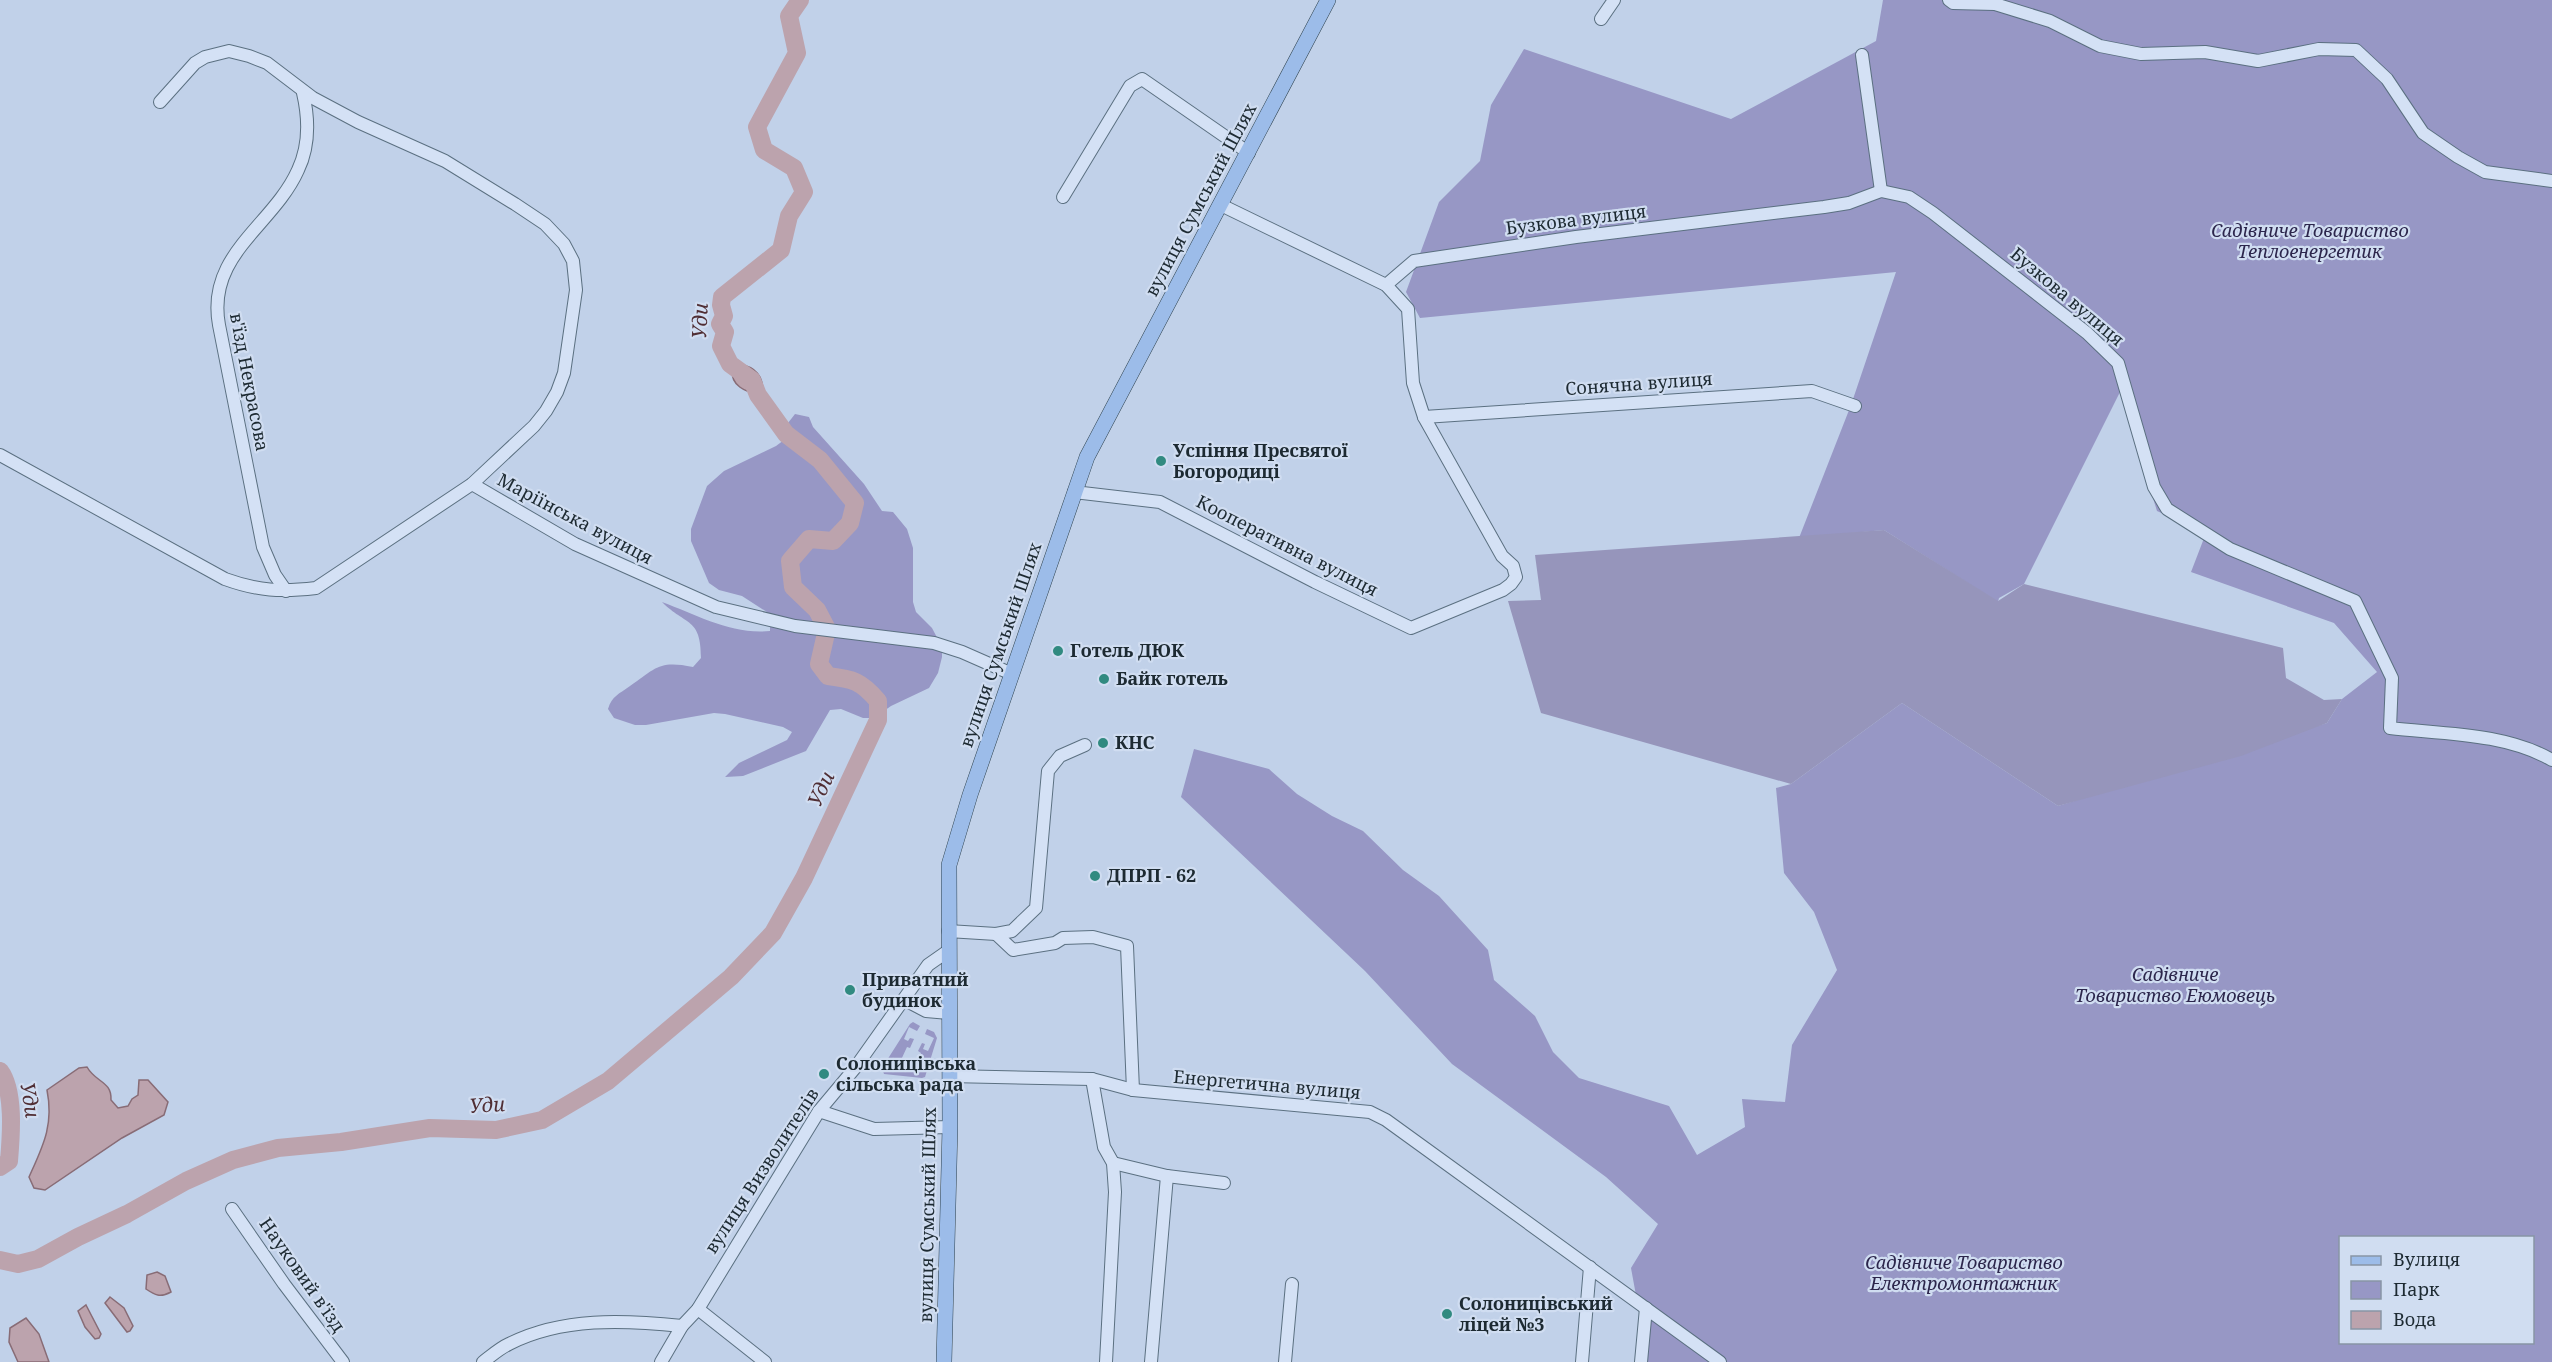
<svg xmlns="http://www.w3.org/2000/svg" width="2552" height="1362" viewBox="0 0 2552 1362" font-family="'Noto Serif',serif">
<style>
.green{fill:#9797c5;fill-rule:evenodd}
.cemetery{fill:#9695bb}
.water{fill:#bca3ad;stroke:#886c76;stroke-width:1.5}
.lines{fill:none;stroke-linecap:round;stroke-linejoin:round}
.river{stroke:#bca3ad;stroke-width:18}
.minor-casing{stroke:#5b7081;stroke-width:14}
.major-casing{stroke:#2f434f;stroke-width:16}
.minor{stroke:#d4e1f5;stroke-width:12}
.major{stroke:#9cbce9;stroke-width:15}
.poi-dot{fill:#318a80;stroke:#d0ddf1;stroke-width:2}
.labels{text-anchor:middle;stroke-width:4.5;stroke-linejoin:round;paint-order:stroke}
.street-label{font-size:18px;fill:#1d2a32;stroke:#d0ddf1}
.park-label{font-size:18px;font-style:italic;fill:#2c264c;stroke:#d0ddf1}
.poi-label{font-size:18px;font-weight:bold;fill:#1d2a32;stroke:#d0ddf1;text-anchor:start}
.water-label{font-size:20px;font-style:italic;fill:#502e34;stroke:#d0ddf1}
</style>
<rect width="100%" height="100%" fill="#c1d1e9"/>
<g class="green">
<path d="M1883 0H2552V1362H1643L1644 1339 1631 1268 1658 1224 1606 1177 1452 1064 1365 971 1181 797 1194 749 1269 769 1297 794 1332 816 1363 831 1403 870 1439 896 1488 950 1494 980 1535 1016 1553 1052 1579 1078 1669 1106 1697 1155 1745 1127 1742 1099 1785 1102 1792 1045 1837 970 1814 912 1784 873 1776 788 1791 784 1902 703 2058 806 2327 723 2342 699 2377 672 2334 623 2191 572 2206 533 2157 511 2120 392 2024 584 1999 598 1998 602 1884 530 1799 538 1851 405 1896 272 1420 318 1406 292 1439 202 1480 161 1491 105 1524 49 1731 119 1876 41ZM2340 1238H2532V1342H2340Z"/>
<path d="M795 414 809 417 813 427 864 484 882 511 893 512 907 529 913 548V602L916 612 932 628 942 647V657L938 673 929 688 891 706 874 718H863L841 709 830 710 806 751 743 776 725 777 739 763 787 740 792 732 783 727 725 714 714 713 646 725H635L614 718 608 709C612 696 619 694 630 686 656 668 659 660 693 667L701 658C701 617 686 626 662 602 697 615 732 635 770 631V614L742 596 719 590 709 583 691 541V529L707 486 724 471 776 446 784 440 788 423Z"/>
<path d="M913 1022 920 1026 917 1031 909 1027 904 1039 908 1041 910 1038 914 1039 910 1048 907 1047 901 1060 915 1066 921 1053 918 1051 922 1043 925 1044 923 1049 928 1051 934 1038 925 1034 927 1029 934 1032 937 1038 925 1077 922 1078 884 1074 882 1068 910 1024Z"/>
</g>
<path class="cemetery" d="M1884 530 1998 601 2024 584 2283 648 2286 678 2324 700 2342 699 2327 723 2241 756 2058 806 1902 703 1791 784 1541 713 1508 601 1541 600 1535 555Z"/>
<g class="water">
<path d="M739 364C756 367 763 376 763 392L758 395C745 391 731 386 732 370Z"/>
<path d="M87 1067C96 1083 112 1081 111 1100L118 1108 128 1106 132 1099 138 1095 139 1080H148L168 1102 164 1115 122 1138 45 1190 34 1188 29 1177C43 1146 54 1125 47 1090L79 1068Z"/>
<path d="M157 1272 165 1276 171 1292C160 1298 155 1295 146 1289L147 1275Z"/>
<path d="M110 1297 124 1308 133 1326 130 1331 127 1332 105 1303Z"/>
<path d="M86 1305 101 1334 99 1338 95 1339 85 1327 78 1311Z"/>
<path d="M26 1318 39 1334 49 1362H18L9 1342 10 1328Z"/>
</g>
<g class="lines">
<g class="river">
<path d="M0 1071C15 1091 11 1137 9 1161L0 1167"/>
<path d="M0 1260 18 1264 38 1259 78 1237 127 1214 186 1181 233 1160 278 1148 341 1142 430 1128 496 1130 542 1120 608 1081 731 977 773 933 804 878 878 720V701C861 681 853 679 828 676L819 664 827 629 817 610 793 587 790 561 809 539 833 541 850 523 855 503 820 460 786 434 758 395 752 380 730 364 721 346 725 332 720 324 724 316 721 305 722 297 781 250 789 216 804 192 794 168 764 150 757 127 797 53 789 16 800 0"/>
</g>
<defs>
<g id="minor">
<path d="M1949 0 1953 3 1995 4 2050 21 2100 46 2141 54 2205 52 2258 61 2319 49 2356 50 2387 79 2423 133 2458 157 2485 172 2552 181"/>
<path d="M1601 19 1614 0"/>
<path d="M1862 55 1881 191"/>
<path d="M1063 197 1130 86 1142 79 1249 153"/>
<path d="M1386 285 1414 261 1576 237 1824 207 1849 203 1881 191 1909 197 1933 213 2087 333 2118 363 2154 487 2167 509 2230 549 2355 601 2392 678 2390 728C2443 734 2505 733 2552 760"/>
<path d="M1424 417 1812 391 1855 406"/>
<path d="M0 455 225 579C258 591 281 592 316 588L472 484 534 426 546 411 557 392 564 373 576 290 573 261 564 244 545 224 515 204 445 161 358 122 313 98 267 63 249 56 229 51 205 57 195 63 160 102"/>
<path d="M472 484 575 544 716 607 795 626 934 643 962 652 1012 674"/>
<path d="M1074 492 1160 502 1315 582 1411 628 1503 590 1511 584 1516 577 1513 566 1502 556 1424 417 1413 383 1408 309 1386 285 1221 205"/>
<path d="M286 591 275 575 263 547 219 325C206 254 273 226 298 170 310 145 309 119 303 93"/>
<path d="M948 931 996 934 1012 931 1036 908 1048 771 1060 756 1085 745"/>
<path d="M996 934 1013 950 1055 943 1063 938 1093 937 1127 946 1133 1090"/>
<path d="M905 1000 926 1011 949 1013"/>
<path d="M949 1076 1092 1079 1133 1090 1370 1112 1386 1120 1720 1362"/>
<path d="M1092 1079 1104 1147 1113 1163 1115 1192 1106 1362"/>
<path d="M819 1111 874 1129 950 1127"/>
<path d="M1113 1163 1167 1176 1224 1183"/>
<path d="M232 1209 284 1284 343 1362"/>
<path d="M698 1309 765 1362"/>
<path d="M483 1362C491 1356 500 1348 509 1344 562 1317 624 1320 682 1326"/>
<path d="M661 1362 682 1326 698 1309 819 1111 855 1068 928 965 948 951"/>
<path d="M1151 1362 1167 1176"/>
<path d="M1285 1362 1292 1284"/>
<path d="M1582 1362 1590 1267"/>
<path d="M1641 1362 1646 1308"/>
</g>
<path id="major" d="M944 1362 950 1127 949 865 970 795 1087 457 1328 0"/>
</defs>
<use href="#minor" class="minor-casing"/>
<use href="#major" class="major-casing"/>
<use href="#minor" class="minor"/>
<use href="#major" class="major"/>
</g>
<g class="poi-dot">
<circle cx="1161" cy="461" r="6"/>
<circle cx="1058" cy="651" r="6"/>
<circle cx="1104" cy="679" r="6"/>
<circle cx="1103" cy="743" r="6"/>
<circle cx="1095" cy="876" r="6"/>
<circle cx="850" cy="990" r="6"/>
<circle cx="824" cy="1074" r="6"/>
<circle cx="1447" cy="1314" r="6"/>
</g>
<g class="labels">
<g class="street-label">
<text transform="translate(1201 200) rotate(-62)" y="6">вулиця Сумський Шлях</text>
<text transform="translate(1576 220) rotate(-7)" y="6">Бузкова вулиця</text>
<text transform="translate(2067 297) rotate(40)" y="6">Бузкова вулиця</text>
<text transform="translate(249 382) rotate(79)" y="6">в'їзд Некрасова</text>
<text transform="translate(1639 384) rotate(-4)" y="6">Сонячна вулиця</text>
<text transform="translate(575 519) rotate(28)" y="6">Маріїнська вулиця</text>
<text transform="translate(1287 546) rotate(27)" y="6">Кооперативна вулиця</text>
<text transform="translate(1001 645) rotate(-71)" y="6">вулиця Сумський Шлях</text>
<text transform="translate(1267 1085) rotate(5)" y="6">Енергетична вулиця</text>
<text transform="translate(762 1171) rotate(-57)" y="6">вулиця Визволителів</text>
<text transform="translate(928 1215) rotate(-89)" y="6">вулиця Сумський Шлях</text>
<text transform="translate(302 1275) rotate(55)" y="6">Науковий в'їзд</text>
</g>
<g class="park-label">
<text x="2310" y="237">Садівниче Товариство<tspan x="2310" dy="21">Теплоенергетик</tspan></text>
<text x="2175" y="981">Садівниче<tspan x="2175" dy="21">Товариство Еюмовець</tspan></text>
<text x="1964" y="1269">Садівниче Товариство<tspan x="1964" dy="21">Електромонтажник</tspan></text>
</g>
<g class="poi-label">
<text x="1173" y="457">Успіння Пресвятої<tspan x="1173" dy="21">Богородиці</tspan></text>
<text x="1070" y="657">Готель ДЮК</text>
<text x="1116" y="685">Байк готель</text>
<text x="1115" y="749">КНС</text>
<text x="1107" y="882">ДПРП - 62</text>
<text x="862" y="986">Приватний<tspan x="862" dy="21">будинок</tspan></text>
<text x="836" y="1070">Солоницівська<tspan x="836" dy="21">сільська рада</tspan></text>
<text x="1459" y="1310">Солоницівський<tspan x="1459" dy="21">ліцей №3</tspan></text>
</g>
<g class="water-label">
<text transform="translate(700 321) rotate(-87)" y="7">Уди</text>
<text transform="translate(821 789) rotate(-65)" y="7">Уди</text>
<text transform="translate(30 1100) rotate(81)" y="7">Уди</text>
<text transform="translate(487 1105) rotate(-3)" y="7">Уди</text>
</g>
</g>
<rect x="2339" y="1236" width="195" height="108" fill="#d0ddf1" stroke="#8895a5" stroke-width="1.5"/>
<rect x="2351" y="1256" width="30" height="9" fill="#9cbce9" stroke="#8895a5" stroke-width="1.5"/>
<text x="2393" y="1266" font-size="18" fill="#1d2a32">Вулиця</text>
<rect x="2351" y="1281" width="30" height="18" fill="#9797c5" stroke="#8895a5" stroke-width="1.5"/>
<text x="2393" y="1296" font-size="18" fill="#1d2a32">Парк</text>
<rect x="2351" y="1311" width="30" height="18" fill="#bca3ad" stroke="#8895a5" stroke-width="1.5"/>
<text x="2393" y="1326" font-size="18" fill="#1d2a32">Вода</text>
</svg>
